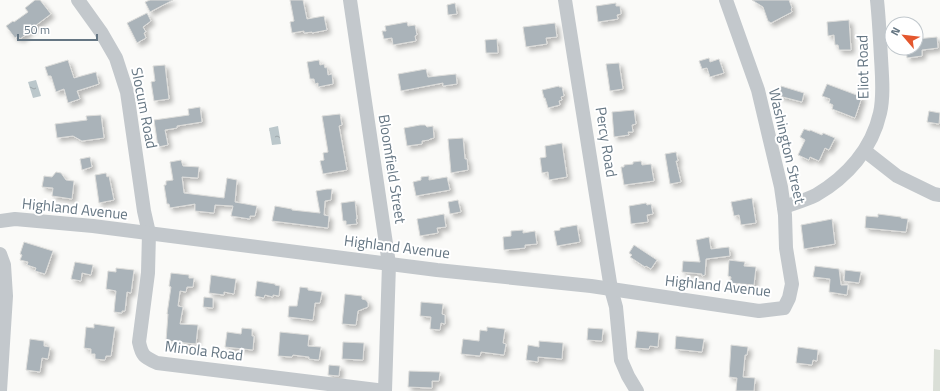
<svg xmlns="http://www.w3.org/2000/svg" width="940" height="391" viewBox="0 0 940 391" font-family="'Titillium Web',sans-serif">
<style>
.green{fill:#dadfd7}
.water{fill:url(#water-ripples)}
.building{fill:#aab3b9;stroke:#dcdcda;filter:url(#shadow)}
.lines{fill:none;stroke-linecap:round;stroke-linejoin:round}
.minor{stroke:#c3c8cc;stroke-width:14}
.labels{text-anchor:middle;stroke-width:4;stroke-linejoin:round;paint-order:stroke}
.street-label{font-size:15px;fill:#657683;stroke:#fff}
</style>
<defs>
<pattern id="water-ripples" width="26" height="14" patternUnits="userSpaceOnUse"><rect width="26" height="14" fill="#bbc7cb"/><path d="M2 4q2-2 4 0t4 0M15 11q2-2 4 0t4 0" fill="none" stroke="#9ca6aa"/></pattern>
<filter id="shadow"><feDropShadow dx="3.5" dy="3.5" stdDeviation="2" flood-color="#0004"/></filter>
</defs>
<rect width="100%" height="100%" fill="#fafaf8"/>
<path class="green" d="M934 349 940 350V391H933Z"/>
<g class="water">
<path d="M36 80 41 96 33 98 28 82Z"/>
<path d="M278 126 281 144 272 145 269 128Z"/>
</g>
<g class="building">
<path d="M35 0H40L51 14 27 32 28 33 20 39 18 36 15 38 6 26 13 21 14 22 28 12 25 8Z"/>
<path d="M150 0H173L150 12 145 2Z"/>
<path d="M290 0H303L307 19 324 16 327 30 312 33V32L304 33V31L292 33 290 22 294 21Z"/>
<path d="M752 0H789L792 8 791 9 792 12 771 23 768 21 763 7Z"/>
<path d="M455 3 457 14 448 15 447 5Z"/>
<path d="M616 3V6H620L621 14 617 15 618 19 598 22 596 6Z"/>
<path d="M147 13 151 21 143 27 146 32 144 33 146 38 137 43 127 23Z"/>
<path d="M849 20 851 50H839L838 45H835L834 35 828 36 827 22Z"/>
<path d="M407 22 408 26 415 25 417 35 415 36 416 41 393 45 392 38 384 39 382 31H386L385 26Z"/>
<path d="M555 23 557 37 546 38 547 44 526 47 523 27Z"/>
<path d="M937 37 938 48 922 50V56L907 58 906 48H916V39Z"/>
<path d="M497 39 498 53H486L485 40Z"/>
<path d="M709 58 710 62 719 59 724 73 710 77 707 68 702 69 699 61Z"/>
<path d="M68 60 74 78 96 72 99 84 77 91 80 99 68 103 64 89 56 92 51 76H48L45 67Z"/>
<path d="M319 60 320 65 324 64 325 68 327 67 328 75 332 74 333 84 318 87V83L315 84 314 79H310L307 62Z"/>
<path d="M619 63 623 89 610 91 606 64Z"/>
<path d="M165 65 169 99 154 101 151 82 155 81 153 66Z"/>
<path d="M426 69 428 77 456 74 457 84 443 86V83L401 91 398 74Z"/>
<path d="M827 84 862 97 855 118 832 109 833 105 829 103 830 99 822 96Z"/>
<path d="M559 86V87H562L564 96 561 97 562 100 559 101 560 105 548 108 545 98H544L542 90Z"/>
<path d="M781 86 804 93 802 102 779 96Z"/>
<path d="M200 107 202 122 177 126V128L165 130 168 145 158 147 154 120 189 115 188 109Z"/>
<path d="M634 110 636 124 632 125 633 132H628L629 135 614 137 612 112Z"/>
<path d="M929 111 940 113 939 124 927 122Z"/>
<path d="M340 114 342 125 339 126 347 170 323 174 320 161 324 160 323 153 328 152 322 116Z"/>
<path d="M101 115 104 138 82 141 73 136 57 138 55 124 87 120 86 116Z"/>
<path d="M420 125H425L427 127 433 126 434 138 430 139 429 140 422 141V144L407 146 404 128Z"/>
<path d="M804 129 810 131V130L822 135 823 133 835 138 829 150 825 148 819 161 810 157 809 160 798 155 805 140 800 137Z"/>
<path d="M463 138 465 159H467L468 170 451 173 448 139Z"/>
<path d="M562 143 567 177 549 180 548 172 542 173 540 158 546 157 545 146Z"/>
<path d="M676 152 678 161H676L681 182 670 184 665 154Z"/>
<path d="M90 157 92 167 82 170 80 159Z"/>
<path d="M181 160 183 166 199 167 198 178 182 177 184 193 224 198 227 178 237 180 235 202 257 206 255 216H250V219L231 216 233 206 215 205 214 213 195 211V204L170 208 169 204H167L164 185H166V181L173 180 170 162Z"/>
<path d="M641 161 642 165 651 164 654 181 624 185 621 167H624V165L633 164V162Z"/>
<path d="M56 172 61 173 66 180 74 181 72 199 52 196 53 188 42 187 44 176 52 177Z"/>
<path d="M106 173 107 177 109 176 114 200 99 203 95 175Z"/>
<path d="M429 176V180L447 177 450 190 416 196 413 182 421 180V177Z"/>
<path d="M327 189H332L331 200 325 201 324 215 329 216 328 228 272 221 275 206 292 209V210L320 213 316 191Z"/>
<path d="M752 198 756 223 741 225 739 215 734 216 731 202Z"/>
<path d="M458 200 461 212 450 214 448 202Z"/>
<path d="M355 201 357 219H356L357 224 346 225V221H343L341 203Z"/>
<path d="M646 203 647 205 651 204 653 214 647 215 648 222 631 224 629 206Z"/>
<path d="M444 214 446 227 437 228 438 233 420 236 417 219Z"/>
<path d="M878 214 901 217V218L908 219 906 232 865 228 866 216 878 217Z"/>
<path d="M832 219 835 244 804 249 801 225Z"/>
<path d="M577 225 580 242 557 246 554 231 560 230V228Z"/>
<path d="M523 230V233L535 231 537 244 525 245V248L504 250 503 237 511 236V231Z"/>
<path d="M709 237 711 249 729 247 730 256 706 259 705 275 702 276V274L682 272 683 261 700 262 696 240Z"/>
<path d="M24 242 53 251 45 274 35 271 36 268 27 265 28 262 20 260 22 255 20 254Z"/>
<path d="M634 245 657 260 651 269 646 266 645 267 630 257 632 255 629 253Z"/>
<path d="M729 260 745 262 744 266 756 267 754 285 730 283 731 277 728 276Z"/>
<path d="M75 262 93 265 91 275 82 273 81 281 71 279Z"/>
<path d="M815 266 839 269 841 285H848L847 295 829 292 830 279 813 277Z"/>
<path d="M116 268 134 270 131 293 127 292 125 311H122V313L114 312 116 291 106 289 108 271 116 272Z"/>
<path d="M845 270 861 272 859 283 844 281Z"/>
<path d="M171 273 189 275V278H194L193 287H187L186 292 180 291 178 306 183 307 180 324 198 325 196 344 166 341 168 314H167L171 287 169 286Z"/>
<path d="M211 275 236 279 234 294 224 292V295L209 293Z"/>
<path d="M257 281 275 284V285L280 286 279 296 273 295V297L265 295 264 298 255 296Z"/>
<path d="M300 287 308 288V290L322 292 320 303H315L313 320 288 317 289 306H297Z"/>
<path d="M345 294 362 296V299L366 300 368 303V307L358 311 356 325 342 324Z"/>
<path d="M204 297 213 298V308L203 307Z"/>
<path d="M421 302 443 304 442 314 445 315V324L441 323 440 330 430 329 431 317 420 316Z"/>
<path d="M94 324 115 327 111 356H106L105 360 95 359V354H91V349L84 348 86 327 94 328Z"/>
<path d="M487 327 505 329 503 343 506 344 504 355 481 352 480 356 461 354 463 339 479 341 480 330 487 331Z"/>
<path d="M242 328 252 329V336H254L253 350 225 347 227 332 241 334Z"/>
<path d="M588 328 603 329 602 341 587 340Z"/>
<path d="M637 331 659 333 658 347 650 346 649 349 635 348Z"/>
<path d="M280 332 309 335 308 346 321 347 319 360 309 359V357L293 355 292 357 278 356Z"/>
<path d="M676 336 704 339 702 352 675 349Z"/>
<path d="M30 339 44 341V346L50 347 48 359 42 358 40 372 26 370Z"/>
<path d="M539 341 563 343 562 359 538 357V362L526 360 528 345 539 347Z"/>
<path d="M343 342 364 343 363 360 342 359Z"/>
<path d="M731 345 748 347 747 355H745L743 377 755 378 754 391H736L737 378 729 377Z"/>
<path d="M798 347 818 350 817 361 813 360 812 365 796 363Z"/>
<path d="M329 365 340 366 339 376 328 375Z"/>
<path d="M409 371 440 372 439 381H432V388L408 387Z"/>
</g>
<g class="lines">
<g class="minor">
<path d="M78 0 101 32 116 58 127 92 144 211 149 233 148 273 139 342C142 356 144 357 157 363L385 391"/>
<path d="M350 0 389 264 385 391"/>
<path d="M565 0 611 289 616 307 621 360 628 376 637 391"/>
<path d="M865 151 897 176 934 194 940 195"/>
<path d="M784 207C795 203 806 200 816 195 847 177 872 149 880 113 884 96 882 76 881 58 880 39 879 19 877 0"/>
<path d="M0 221 15 219 93 226 437 270 591 286 759 311 784 308 789 298 792 284 786 248 785 215 781 187 758 90 726 0"/>
<path d="M0 254 4 265 6 296 0 391"/>
</g>
</g>
<g class="labels">
<g class="street-label">
<text transform="translate(863 67) rotate(-91)" y="5">Eliot Road</text>
<text transform="translate(144 108) rotate(79)" y="5">Slocum Road</text>
<text transform="translate(606 142) rotate(81)" y="5">Percy Road</text>
<text transform="translate(787 146) rotate(77)" y="5">Washington Street</text>
<text transform="translate(392 169) rotate(81)" y="5">Bloomfield Street</text>
<text transform="translate(75 209) rotate(6)" y="5">Highland Avenue</text>
<text transform="translate(397 247) rotate(7)" y="5">Highland Avenue</text>
<text transform="translate(718 286) rotate(6)" y="5">Highland Avenue</text>
<text transform="translate(204 351) rotate(7)" y="5">Minola Road</text>
</g>
</g>
<g transform="translate(904 36) rotate(298)"><circle r="19" fill="#ffffff" stroke="#c1c8cd"/>
<path d="M0-3L7 15L0 10L-7 15Z" fill="#e4572e"/>
<text y="-6" font-size="11" font-weight="bold" text-anchor="middle" fill="#657683">N</text>
</g>
<path d="M18 34v6h79v-6" fill="none" stroke="#657683" stroke-width="2"/>
<text x="24" y="34" font-size="12" fill="#657683" stroke="#ffffff" stroke-width="3" paint-order="stroke">50 m</text>
</svg>
